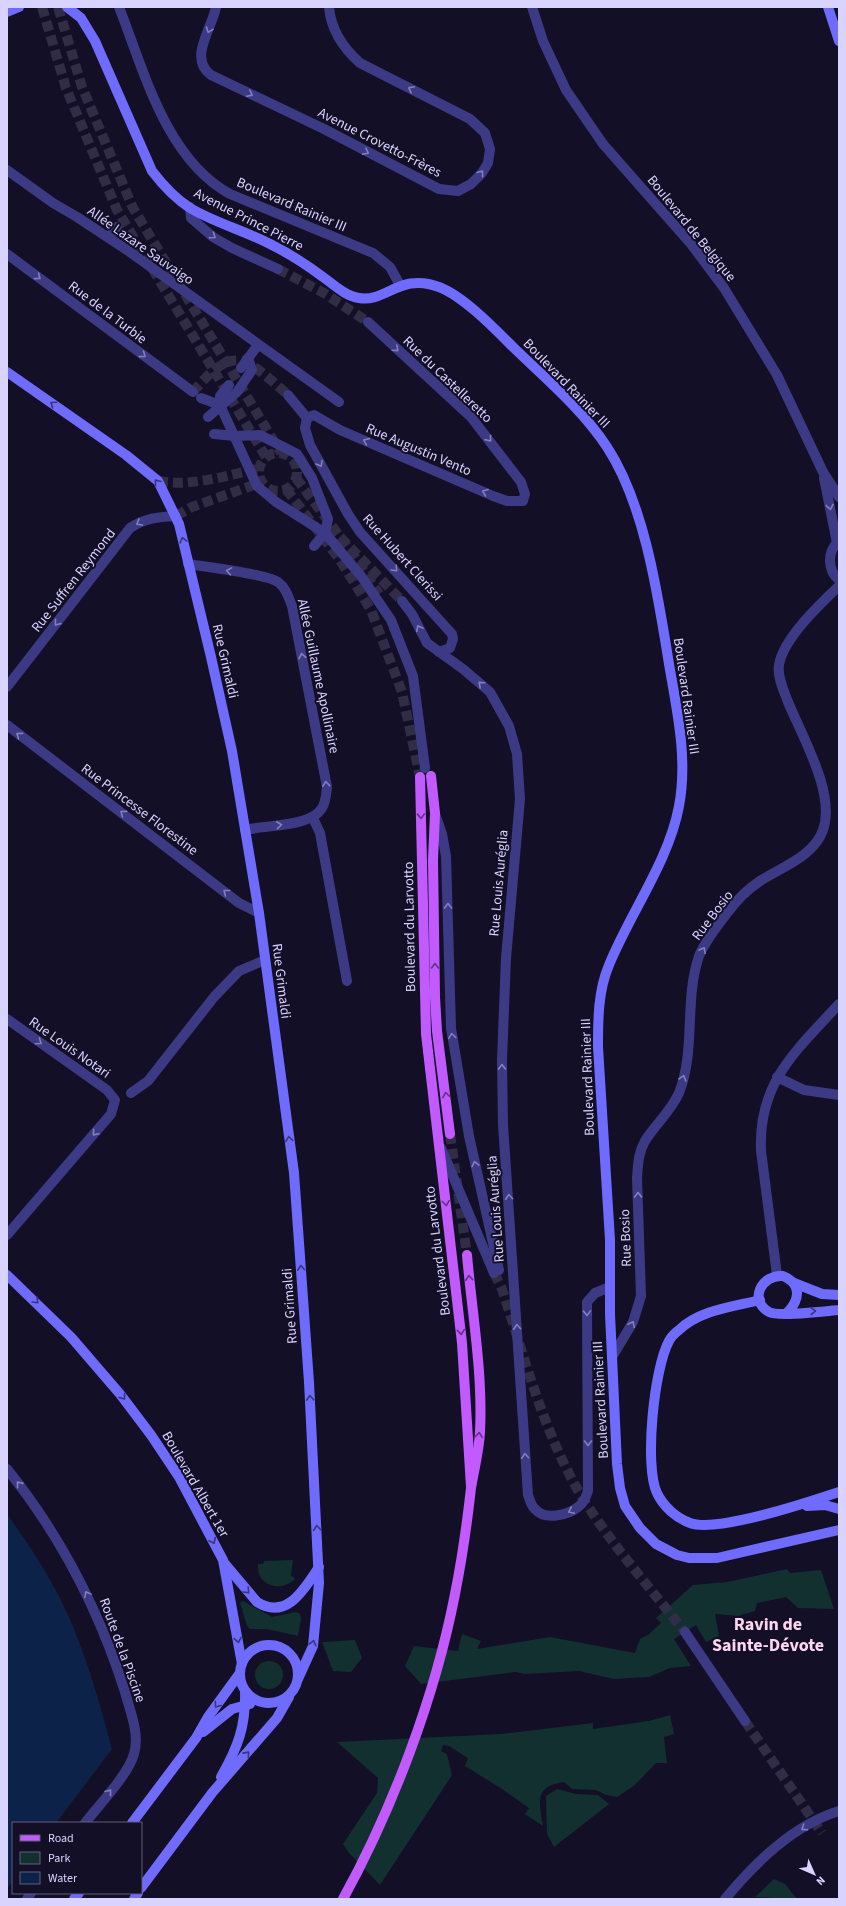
<svg xmlns="http://www.w3.org/2000/svg" width="846" height="1906" viewBox="0 0 846 1906" font-family="'Source Sans 3',sans-serif">
<style>
.green{fill:#12302f}
.water{fill:#0c2248}
.lines{fill:none;stroke-linecap:round;stroke-linejoin:round}
.minor-tunnel{stroke:#312d47;stroke-width:10;stroke-dasharray:10 5;stroke-linecap:butt}
.primary-tunnel{stroke:#312d47;stroke-width:10;stroke-dasharray:10 5;stroke-linecap:butt}
.pedestrian{stroke:#3d3a85;stroke-width:10}
.minor{stroke:#3d3a85;stroke-width:10}
.tertiary{stroke:#3d3a85;stroke-width:10}
.secondary{stroke:#6f6bff;stroke-width:10}
.primary{stroke:#c25bff;stroke-width:10}
.oneway{stroke:#837fbc}
.oneway2{stroke:#38347d}
.oneway3{stroke:#623188}
.labels{text-anchor:middle;stroke-width:4;stroke-linejoin:round;paint-order:stroke}
.street-label{font-size:14px;fill:#d9d4ff;stroke:#130f26}
.district-label{font-size:18px;font-weight:bold;fill:#ffd6f0;stroke:#130f26}
</style>
<rect width="100%" height="100%" fill="#130f26"/>
<g class="green">
<path d="M293 1560 291 1575 295 1579C281 1593 256 1586 258 1564H263L264 1561Z"/>
<path d="M787 1569 790 1573 821 1570 834 1609 798 1608 786 1597 757 1603 755 1611 738 1616 715 1614 719 1636 706 1642 696 1625 674 1639 691 1666 670 1668 649 1677 614 1679 579 1671 525 1674 515 1672 421 1684 405 1666 414 1646 458 1651 462 1634 481 1641 477 1649 550 1637 635 1653 640 1639 648 1635 661 1623 656 1618 693 1585 727 1582Z"/>
<path d="M243 1601 272 1617 296 1612 300 1614 301 1619 298 1636 267 1629H250L247 1626 240 1603Z"/>
<path d="M355 1640 362 1658 351 1672 333 1671 322 1642Z"/>
<circle cx="269" cy="1675" r="14"/>
<path d="M670 1715 674 1734 664 1737 667 1763H656L635 1785 617 1797 606 1795 596 1790 572 1789 564 1782C534 1786 539 1802 543 1826L525 1814 529 1808 502 1789 465 1766 468 1758 449 1746 443 1745 441 1751 447 1754 452 1775 380 1885 349 1853 343 1844 377 1793 378 1778 337 1742 501 1734 593 1723V1729L649 1721Z"/>
<path d="M557 1789 576 1794 598 1795 609 1804 554 1847 547 1834 546 1796Z"/>
<path d="M774 1879 785 1884 797 1899 755 1897Z"/>
</g>
<path class="water" d="M7 1514C31 1547 60 1592 74 1629 90 1668 101 1708 112 1749L56 1823H13V1881L7 1889Z"/>
<g class="lines">
<g class="minor-tunnel">
<path d="M278 269 324 293 368 322"/>
<path d="M193 392C204 379 223 356 243 361 254 364 279 387 288 395"/>
<path d="M340 537 402 601"/>
<path d="M494 1273 502 1289C525 1359 544 1434 582 1497 612 1545 650 1588 685 1632"/>
<path d="M745 1721 822 1833"/>
</g>
<g class="primary-tunnel">
<path d="M42 7 66 88 117 210 266 457"/>
<path d="M58 7 82 87 133 208 281 453"/>
<circle cx="278" cy="472" r="19"/>
<path d="M296 478 352 553 379 594"/>
<path d="M158 481C191 487 224 476 257 469"/>
<path d="M286 489 340 560 371 610 402 692 420 777"/>
<path d="M176 516 192 507 262 482"/>
<path d="M450 1134 467 1255"/>
</g>
<g class="pedestrian">
<path d="M7 170 53 203 77 217 127 250 339 402"/>
<path d="M109 238 117 227"/>
<path d="M241 368 258 345"/>
<path d="M229 385 220 396V405L257 486 276 502 325 533 361 576 391 620 413 676 425 768"/>
<path d="M201 398 220 405"/>
<path d="M208 417 237 392 252 370 248 358"/>
<path d="M214 434 235 436 260 435 297 454 312 478 328 519 325 533 314 546"/>
<path d="M131 1093 148 1081 214 997 239 971 265 960"/>
</g>
<g class="minor">
<path d="M119 7C144 71 166 159 230 194L373 253 390 267 400 285"/>
<path d="M216 7C212 29 188 58 211 75L324 129 439 189 458 191 471 184 482 173 488 163 490 149 485 133 470 119 360 63C343 48 331 30 329 7"/>
<path d="M190 207 191 218 213 237 232 248 278 269"/>
<path d="M7 254 193 392"/>
<path d="M288 395 307 418"/>
<path d="M307 418 314 415 340 430 493 496 507 501H523L525 494 521 482 471 417 368 322"/>
<path d="M307 418 305 428 310 445 348 514 360 532 452 634 453 639 450 648 439 652"/>
<path d="M188 564C206 567 266 574 278 582 286 588 288 596 292 606L327 787C326 794 326 802 322 808 311 827 265 825 245 830"/>
<path d="M402 601 412 614 427 643 463 669 490 692 509 726 517 754 520 799 506 958 502 1060 503 1125 528 1495C530 1500 531 1506 535 1509 545 1521 568 1515 578 1507 584 1503 586 1497 588 1491L587 1302 595 1293 610 1287"/>
<path d="M7 687 130 528C145 518 158 517 176 516"/>
<path d="M7 725 239 903 259 913"/>
<path d="M435 814 442 834 446 856 451 1028 469 1136 499 1270"/>
<path d="M313 818 320 833 347 981"/>
<path d="M7 1019 107 1090 115 1100 111 1114 7 1235"/>
<path d="M777 1077 804 1090 839 1095"/>
<path d="M441 1148 494 1273"/>
<path d="M612 1357 633 1322 641 1296 637 1178C638 1166 638 1153 645 1141 655 1125 671 1111 679 1093 696 1050 684 1000 699 956 705 941 718 925 728 912 736 901 748 889 760 881 782 867 814 856 823 830 836 794 802 736 788 702 784 691 777 677 779 665 783 639 820 604 839 586"/>
<path d="M7 1469C61 1536 99 1610 125 1692 130 1711 140 1734 134 1754 128 1775 99 1805 85 1823"/>
<path d="M685 1632 745 1721"/>
<path d="M27 1899 31 1893"/>
</g>
<g class="tertiary">
<path d="M532 7 543 41 566 90 603 144 691 244 724 288 777 375 823 472 839 497"/>
<path d="M824 478 837 543"/>
<path d="M839 541C827 551 827 570 839 580"/>
<path d="M777 1275 761 1151C758 1082 796 1051 839 1004"/>
<path d="M725 1899C755 1863 793 1825 839 1811"/>
</g>
<g class="secondary">
<path d="M67 7 81 18 95 41 152 171C162 184 176 199 190 208 215 223 246 231 272 245 290 254 307 265 323 277 333 284 345 296 359 298 386 303 400 272 439 287 463 296 494 328 513 347 545 378 582 409 607 447 645 505 658 596 669 664 677 711 688 759 679 806 669 861 630 913 609 965 598 991 598 1019 598 1047L610 1240V1314L617 1464 620 1488 625 1506 640 1528 656 1544 677 1555 689 1558H717L839 1530"/>
<path d="M828 7 839 41"/>
<path d="M7 12 19 7"/>
<path d="M7 372 126 455 158 481 179 524 211 657 232 751 259 913 294 1173 309 1382 319 1583 313 1646 298 1679"/>
<path d="M7 1275 71 1337 120 1394 151 1435 179 1477 223 1560 242 1664"/>
<path d="M794 1283 822 1294 839 1295"/>
<path d="M760 1300C732 1307 700 1310 679 1330 675 1333 671 1337 669 1341 654 1368 644 1466 657 1493 663 1506 676 1518 690 1523 717 1533 809 1502 839 1492"/>
<path d="M787 1313C800 1300 802 1284 783 1276 762 1274 748 1300 769 1312 778 1317 826 1311 839 1310"/>
<path d="M807 1506 825 1505 839 1509"/>
<path d="M225 1564 257 1602C287 1621 305 1588 319 1567"/>
<circle cx="269" cy="1674" r="29"/>
<path d="M203 1732 232 1709 250 1704"/>
<path d="M221 1777C238 1747 246 1726 245 1691"/>
<path d="M132 1823 196 1738 208 1717 240 1673"/>
<path d="M141 1888 212 1793 277 1718 289 1697"/>
<path d="M74 1899 79 1893"/>
<path d="M134 1899 138 1893"/>
</g>
<g class="primary">
<path d="M431 776 435 813 433 860 435 997 437 1031 450 1134"/>
<path d="M420 777 426 1034 462 1343 471 1487"/>
<path d="M343 1899C393 1808 435 1697 455 1594 462 1559 467 1524 471 1488 474 1470 479 1451 480 1432 483 1373 472 1313 467 1255"/>
</g>
</g>
<defs><path id="oneway-chevron" d="M-2-3.5L2.5 0L-2 3.5" fill="none" stroke-width="1.6" stroke-linecap="round" stroke-linejoin="round"/></defs>
<g class="oneway">
<use href="#oneway-chevron" transform="translate(209 30) rotate(110)"/>
<use href="#oneway-chevron" transform="translate(411 89) rotate(-153)"/>
<use href="#oneway-chevron" transform="translate(250 94) rotate(26)"/>
<use href="#oneway-chevron" transform="translate(366 152) rotate(28)"/>
<use href="#oneway-chevron" transform="translate(481 173) rotate(-52)"/>
<use href="#oneway-chevron" transform="translate(213 236) rotate(35)"/>
<use href="#oneway-chevron" transform="translate(38 277) rotate(37)"/>
<use href="#oneway-chevron" transform="translate(396 349) rotate(42)"/>
<use href="#oneway-chevron" transform="translate(143 355) rotate(37)"/>
<use href="#oneway-chevron" transform="translate(489 439) rotate(51)"/>
<use href="#oneway-chevron" transform="translate(366 441) rotate(-156)"/>
<use href="#oneway-chevron" transform="translate(320 464) rotate(61)"/>
<use href="#oneway-chevron" transform="translate(485 492) rotate(-158)"/>
<use href="#oneway-chevron" transform="translate(830 507) rotate(79)"/>
<use href="#oneway-chevron" transform="translate(139 523) rotate(150)"/>
<use href="#oneway-chevron" transform="translate(395 569) rotate(47)"/>
<use href="#oneway-chevron" transform="translate(229 571) rotate(-170)"/>
<use href="#oneway-chevron" transform="translate(57 623) rotate(128)"/>
<use href="#oneway-chevron" transform="translate(419 628) rotate(-117)"/>
<use href="#oneway-chevron" transform="translate(302 656) rotate(-101)"/>
<use href="#oneway-chevron" transform="translate(481 684) rotate(-138)"/>
<use href="#oneway-chevron" transform="translate(19 735) rotate(-143)"/>
<use href="#oneway-chevron" transform="translate(326 784) rotate(-96)"/>
<use href="#oneway-chevron" transform="translate(123 813) rotate(-143)"/>
<use href="#oneway-chevron" transform="translate(279 825) rotate(-6)"/>
<use href="#oneway-chevron" transform="translate(226 892) rotate(-142)"/>
<use href="#oneway-chevron" transform="translate(448 906) rotate(-91)"/>
<use href="#oneway-chevron" transform="translate(703 950) rotate(-61)"/>
<use href="#oneway-chevron" transform="translate(452 1036) rotate(-98)"/>
<use href="#oneway-chevron" transform="translate(39 1042) rotate(35)"/>
<use href="#oneway-chevron" transform="translate(502 1067) rotate(-91)"/>
<use href="#oneway-chevron" transform="translate(683 1078) rotate(-74)"/>
<use href="#oneway-chevron" transform="translate(95 1133) rotate(131)"/>
<use href="#oneway-chevron" transform="translate(475 1164) rotate(-103)"/>
<use href="#oneway-chevron" transform="translate(638 1195) rotate(-92)"/>
<use href="#oneway-chevron" transform="translate(509 1197) rotate(-95)"/>
<use href="#oneway-chevron" transform="translate(587 1313) rotate(88)"/>
<use href="#oneway-chevron" transform="translate(632 1324) rotate(-64)"/>
<use href="#oneway-chevron" transform="translate(517 1327) rotate(-94)"/>
<use href="#oneway-chevron" transform="translate(588 1443) rotate(90)"/>
<use href="#oneway-chevron" transform="translate(525 1456) rotate(-94)"/>
<use href="#oneway-chevron" transform="translate(19 1484) rotate(-129)"/>
<use href="#oneway-chevron" transform="translate(571 1511) rotate(155)"/>
<use href="#oneway-chevron" transform="translate(87 1594) rotate(-118)"/>
<use href="#oneway-chevron" transform="translate(109 1792) rotate(-52)"/>
<use href="#oneway-chevron" transform="translate(804 1828) rotate(146)"/>
</g>
<g class="oneway2">
<use href="#oneway-chevron" transform="translate(53 404) rotate(-145)"/>
<use href="#oneway-chevron" transform="translate(157 482) rotate(-128)"/>
<use href="#oneway-chevron" transform="translate(183 540) rotate(-104)"/>
<use href="#oneway-chevron" transform="translate(289 1139) rotate(-98)"/>
<use href="#oneway-chevron" transform="translate(301 1268) rotate(-94)"/>
<use href="#oneway-chevron" transform="translate(36 1301) rotate(45)"/>
<use href="#oneway-chevron" transform="translate(813 1311) rotate(-3)"/>
<use href="#oneway-chevron" transform="translate(123 1397) rotate(53)"/>
<use href="#oneway-chevron" transform="translate(310 1398) rotate(-93)"/>
<use href="#oneway-chevron" transform="translate(317 1528) rotate(-95)"/>
<use href="#oneway-chevron" transform="translate(213 1541) rotate(63)"/>
<use href="#oneway-chevron" transform="translate(247 1591) rotate(47)"/>
<use href="#oneway-chevron" transform="translate(238 1640) rotate(80)"/>
<use href="#oneway-chevron" transform="translate(313 1643) rotate(-76)"/>
<use href="#oneway-chevron" transform="translate(217 1705) rotate(126)"/>
<use href="#oneway-chevron" transform="translate(247 1754) rotate(-48)"/>
</g>
<g class="oneway3">
<use href="#oneway-chevron" transform="translate(421 816) rotate(88)"/>
<use href="#oneway-chevron" transform="translate(435 966) rotate(-90)"/>
<use href="#oneway-chevron" transform="translate(446 1095) rotate(-99)"/>
<use href="#oneway-chevron" transform="translate(446 1203) rotate(83)"/>
<use href="#oneway-chevron" transform="translate(469 1278) rotate(-96)"/>
<use href="#oneway-chevron" transform="translate(461 1332) rotate(84)"/>
<use href="#oneway-chevron" transform="translate(479 1435) rotate(-84)"/>
</g>
<g class="labels">
<g class="street-label">
<text transform="translate(380 142) rotate(27)" y="5">Avenue Crovetto-Frères</text>
<text transform="translate(292 204) rotate(23)" y="5">Boulevard Rainier III</text>
<text transform="translate(249 219) rotate(27)" y="5">Avenue Prince Pierre</text>
<text transform="translate(692 228) rotate(51)" y="5">Boulevard de Belgique</text>
<text transform="translate(141 245) rotate(35)" y="5">Allée Lazare Sauvaigo</text>
<text transform="translate(108 312) rotate(37)" y="5">Rue de la Turbie</text>
<text transform="translate(448 379) rotate(44)" y="5">Rue du Castelleretto</text>
<text transform="translate(567 383) rotate(46)" y="5">Boulevard Rainier III</text>
<text transform="translate(419 449) rotate(23)" y="5">Rue Augustin Vento</text>
<text transform="translate(403 557) rotate(48)" y="5">Rue Hubert Clerissi</text>
<text transform="translate(73 580) rotate(-52)" y="5">Rue Suffren Reymond</text>
<text transform="translate(226 661) rotate(77)" y="5">Rue Grimaldi</text>
<text transform="translate(319 676) rotate(78)" y="5">Allée Guillaume Apollinaire</text>
<text transform="translate(687 696) rotate(82)" y="5">Boulevard Rainier III</text>
<text transform="translate(140 809) rotate(37)" y="5">Rue Princesse Florestine</text>
<text transform="translate(498 883) rotate(-85)" y="5">Rue Louis Auréglia</text>
<text transform="translate(712 915) rotate(-53)" y="5">Rue Bosio</text>
<text transform="translate(409 927) rotate(-91)" y="5">Boulevard du Larvotto</text>
<text transform="translate(282 981) rotate(83)" y="5">Rue Grimaldi</text>
<text transform="translate(70 1047) rotate(35)" y="5">Rue Louis Notari</text>
<text transform="translate(587 1077) rotate(-92)" y="5">Boulevard Rainier III</text>
<text transform="translate(495 1209) rotate(-94)" y="5">Rue Louis Auréglia</text>
<text transform="translate(625 1238) rotate(-92)" y="5">Rue Bosio</text>
<text transform="translate(437 1251) rotate(-97)" y="5">Boulevard du Larvotto</text>
<text transform="translate(289 1306) rotate(-94)" y="5">Rue Grimaldi</text>
<text transform="translate(600 1400) rotate(-93)" y="5">Boulevard Rainier III</text>
<text transform="translate(196 1484) rotate(60)" y="5">Boulevard Albert 1er</text>
<text transform="translate(123 1650) rotate(70)" y="5">Route de la Piscine</text>
</g>
<g class="district-label">
<text x="768" y="1630">Ravin de<tspan x="768" dy="21">Sainte-Dévote</tspan></text>
</g>
</g>
<rect width="846" height="1906" fill="none" stroke="#d9d4ff" stroke-width="16"/>
<rect x="12" y="1822" width="130" height="72" fill="#130f26" stroke="#625e7d"/>
<rect x="20" y="1835" width="20" height="6" fill="#c25bff" stroke="#625e7d"/>
<text x="48" y="1842" font-size="12" fill="#d9d4ff">Road</text>
<rect x="20" y="1852" width="20" height="12" fill="#12302f" stroke="#625e7d"/>
<text x="48" y="1862" font-size="12" fill="#d9d4ff">Park</text>
<rect x="20" y="1872" width="20" height="12" fill="#0c2248" stroke="#625e7d"/>
<text x="48" y="1882" font-size="12" fill="#d9d4ff">Water</text>
<g transform="translate(814 1874) rotate(135)" stroke="#130f26" stroke-width="3" paint-order="stroke">
<path d="M0-3L7 15L0 10L-7 15Z" fill="#d9d4ff"/>
<text y="-6" font-size="11" font-weight="bold" text-anchor="middle" fill="#d9d4ff">N</text>
</g>
</svg>
